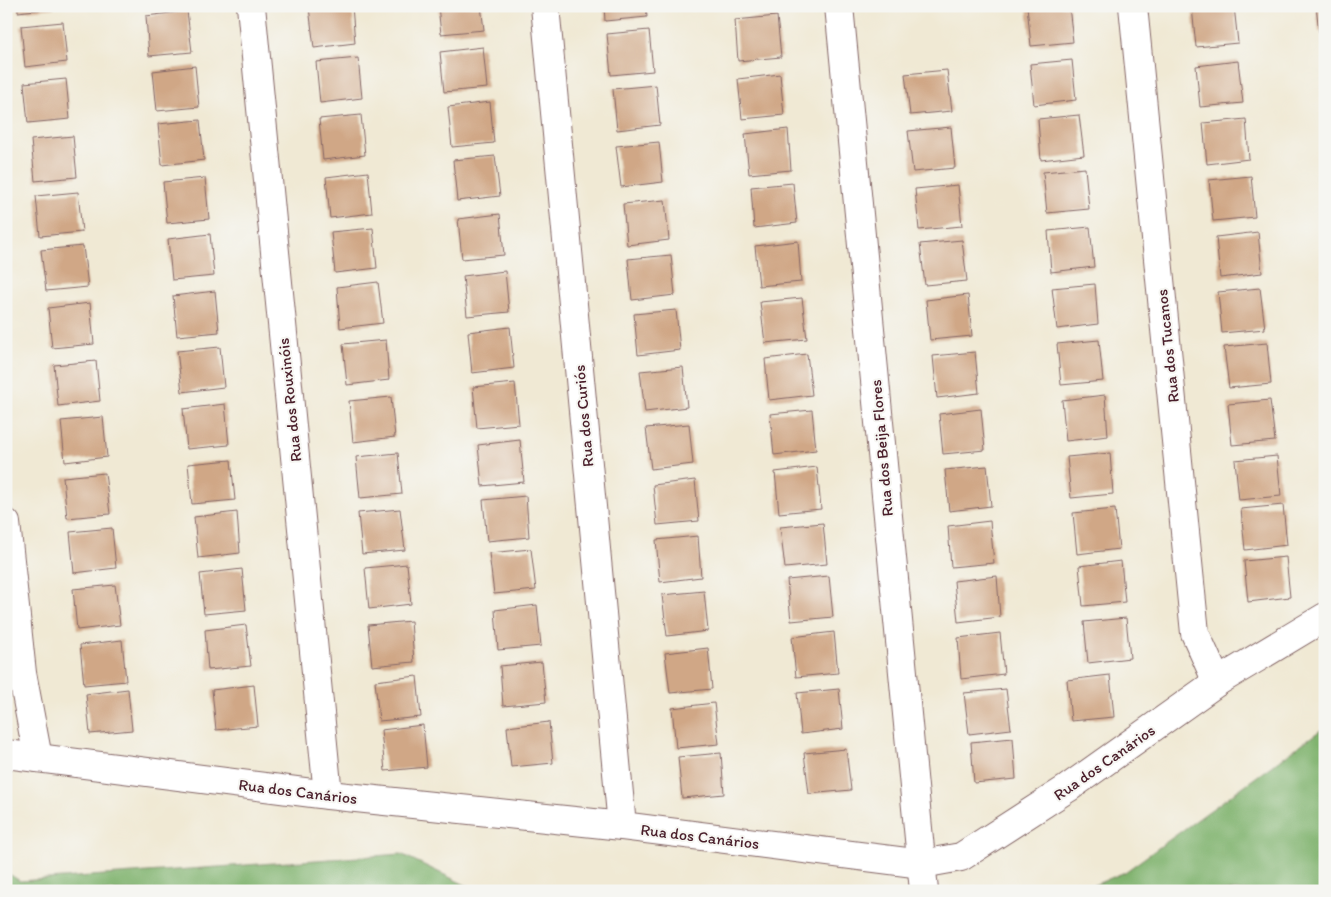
<svg xmlns="http://www.w3.org/2000/svg" width="1331" height="897" viewBox="0 0 1331 897" font-family="Itim,sans-serif">
<style>
.forest{fill:#80b36e;stroke:#65694c}
.building{fill:#d0a786}
.lines{fill:none;stroke-linecap:round;stroke-linejoin:round}
.street-casing{stroke:#846666;stroke-width:30}
.street{stroke:#fff;stroke-width:28}
.labels{text-anchor:middle;stroke-width:4;stroke-linejoin:round;paint-order:stroke}
.street-label{font-size:16px;fill:#4a1f2b;stroke:#f6f6f2}
</style>
<rect width="100%" height="100%" fill="#f6f6f2"/>
<filter id="ink" filterUnits="userSpaceOnUse"><feTurbulence type="fractalNoise" baseFrequency=".02" numOctaves="2"/><feDisplacementMap in="SourceGraphic" scale="10" xChannelSelector="R" yChannelSelector="G"/><feConvolveMatrix kernelMatrix="1 2 1 2 8 2 1 2 1" color-interpolation-filters="sRGB"/></filter>
<filter id="wash" filterUnits="userSpaceOnUse"><feTurbulence type="fractalNoise" baseFrequency=".0096" numOctaves="4" result="noise"/><feDisplacementMap in="SourceGraphic" scale="20" xChannelSelector="R" yChannelSelector="G"/><feGaussianBlur stdDeviation="1.12" result="paint"/><feColorMatrix in="noise" values="0 0 0 0 0 0 0 0 0 0 0 0 0 0 0 0 0 1.4 0 .05"/><feComposite in="paint" operator="in"/></filter>
<g filter="url(#wash)">
<rect width="100%" height="100%" fill="#f0e9d4"/>
<g class="forest">
<path d="M1325 727V891H1080L1125 872Z"/>
<path d="M401 854 478 891H6V872L20 881Z"/>
</g>
<g id="blocks">
<g class="building">
<path d="M18 6H54V8L18 12Z"/>
<path d="M319 6H352L355 43 314 48 309 7Z"/>
<path d="M438 6H481L484 30 441 34Z"/>
<path d="M604 6H646L647 17 605 21Z"/>
<path d="M1027 6H1069L1073 42 1031 46Z"/>
<path d="M1234 6 1238 43 1196 47 1192 7Z"/>
<path d="M1316 6H1325V31L1319 32Z"/>
<path d="M187 11 192 52 149 56 146 16Z"/>
<path d="M777 16 781 57 738 61 735 20Z"/>
<path d="M63 22 67 62 25 67 21 26Z"/>
<path d="M649 30 653 71 611 75 607 34Z"/>
<path d="M483 47 487 88 444 92 440 52Z"/>
<path d="M358 58 362 98 320 103 316 62Z"/>
<path d="M1072 60 1076 100 1034 105 1030 64Z"/>
<path d="M1238 61 1243 103 1200 107 1196 66Z"/>
<path d="M195 66 199 107 157 111 153 71Z"/>
<path d="M947 70 952 111 910 115 905 74Z"/>
<path d="M780 74 784 115 742 119 738 79Z"/>
<path d="M66 79 70 119 28 123 24 83Z"/>
<path d="M656 85 660 125 617 130 613 89Z"/>
<path d="M490 102 494 143 452 147 448 107Z"/>
<path d="M361 115 365 155 323 160 319 119Z"/>
<path d="M1079 115 1084 155 1041 160 1038 119Z"/>
<path d="M1246 119 1249 159 1207 164 1203 123Z"/>
<path d="M200 120 204 160 162 165 158 124Z"/>
<path d="M951 127 955 168 913 172 908 131Z"/>
<path d="M788 129 791 170 749 174 745 134Z"/>
<path d="M73 136 77 177 35 181 31 140Z"/>
<path d="M659 142 663 182 621 187 616 146Z"/>
<path d="M495 156 500 196 457 201 453 160Z"/>
<path d="M1085 168 1089 209 1047 213 1043 172Z"/>
<path d="M368 172 372 213 330 218 326 177Z"/>
<path d="M1251 176 1255 217 1213 221 1209 180Z"/>
<path d="M205 178 209 219 167 223 163 182Z"/>
<path d="M793 183 797 223 754 228 751 187Z"/>
<path d="M958 185 962 226 919 230 915 189Z"/>
<path d="M78 192 82 232 40 236 36 196Z"/>
<path d="M665 200 669 240 627 245 623 204Z"/>
<path d="M500 214 504 255 462 259 458 219Z"/>
<path d="M1090 227 1094 267 1051 272 1048 231Z"/>
<path d="M373 228 377 268 335 273 331 232Z"/>
<path d="M1258 232 1262 273 1220 278 1216 237Z"/>
<path d="M210 234 214 276 172 280 168 239Z"/>
<path d="M962 240 967 281 925 285 920 244Z"/>
<path d="M798 241 801 282 759 286 755 246Z"/>
<path d="M83 246 88 287 46 291 41 250Z"/>
<path d="M671 255 675 295 632 300 628 259Z"/>
<path d="M505 271 509 312 467 316 463 276Z"/>
<path d="M378 282 383 323 340 328 337 287Z"/>
<path d="M1095 284 1098 324 1057 329 1052 288Z"/>
<path d="M1260 288 1265 329 1222 333 1218 292Z"/>
<path d="M215 291 219 332 177 336 173 296Z"/>
<path d="M968 295 972 336 930 340 926 300Z"/>
<path d="M802 298 807 339 765 343 760 302Z"/>
<path d="M90 303 94 344 52 348 48 308Z"/>
<path d="M676 310 680 350 638 355 634 314Z"/>
<path d="M510 327 514 368 472 373 468 332Z"/>
<path d="M386 340 389 380 347 385 343 344Z"/>
<path d="M1099 340 1103 381 1061 385 1057 344Z"/>
<path d="M1267 343 1271 384 1229 388 1224 347Z"/>
<path d="M220 347 224 387 182 392 177 351Z"/>
<path d="M975 352 979 393 937 398 933 356Z"/>
<path d="M807 354 812 395 769 400 765 359Z"/>
<path d="M96 361 100 401 58 406 54 365Z"/>
<path d="M683 367 687 407 645 412 640 371Z"/>
<path d="M515 383 519 424 477 428 473 387Z"/>
<path d="M1105 395 1108 436 1066 441 1062 400Z"/>
<path d="M391 397 395 437 353 442 349 401Z"/>
<path d="M1270 400 1275 441 1232 445 1228 404Z"/>
<path d="M225 404 229 445 187 449 183 409Z"/>
<path d="M981 409 985 450 943 454 939 414Z"/>
<path d="M812 410 816 450 774 455 770 414Z"/>
<path d="M103 417 107 457 65 462 61 421Z"/>
<path d="M689 424 693 464 651 469 646 428Z"/>
<path d="M520 440 524 482 482 486 478 445Z"/>
<path d="M398 453 402 494 360 498 356 457Z"/>
<path d="M1110 453 1113 494 1071 498 1067 457Z"/>
<path d="M1277 456 1281 496 1239 500 1235 460Z"/>
<path d="M231 460 235 500 192 504 188 464Z"/>
<path d="M987 466 991 506 949 511 945 470Z"/>
<path d="M817 467 821 509 779 513 775 472Z"/>
<path d="M105 473 110 514 67 518 63 477Z"/>
<path d="M695 480 699 521 657 525 653 485Z"/>
<path d="M526 496 529 537 487 541 483 500Z"/>
<path d="M1283 505 1287 545 1245 550 1241 509Z"/>
<path d="M400 509 405 550 362 554 358 513Z"/>
<path d="M1115 509 1119 549 1077 554 1073 513Z"/>
<path d="M237 512 240 553 198 558 194 517Z"/>
<path d="M990 521 994 563 951 567 948 526Z"/>
<path d="M823 523 827 564 785 568 780 527Z"/>
<path d="M112 528 116 568 74 573 70 532Z"/>
<path d="M698 536 701 577 660 582 656 540Z"/>
<path d="M531 549 536 590 494 594 489 553Z"/>
<path d="M1286 557 1290 597 1248 602 1244 561Z"/>
<path d="M1121 561 1125 602 1083 606 1079 566Z"/>
<path d="M407 564 411 604 369 609 365 568Z"/>
<path d="M242 569 246 610 204 614 200 574Z"/>
<path d="M829 576 833 617 791 621 787 580Z"/>
<path d="M997 576 1000 617 958 622 954 581Z"/>
<path d="M115 585 120 625 77 630 73 589Z"/>
<path d="M704 591 708 631 667 636 662 595Z"/>
<path d="M537 605 541 646 498 650 495 610Z"/>
<path d="M1126 618 1130 658 1088 663 1084 622Z"/>
<path d="M411 621 414 662 372 666 368 625Z"/>
<path d="M246 625 251 666 208 670 205 630Z"/>
<path d="M834 632 838 673 796 677 792 637Z"/>
<path d="M1000 633 1004 674 961 679 958 638Z"/>
<path d="M122 640 126 681 84 685 80 645Z"/>
<path d="M708 648 712 689 670 693 665 653Z"/>
<path d="M542 662 546 702 503 706 500 666Z"/>
<path d="M1110 675 1114 717 1071 721 1067 680Z"/>
<path d="M417 676 421 717 379 721 375 681Z"/>
<path d="M254 685 258 726 216 730 212 690Z"/>
<path d="M128 689 132 730 90 734 86 694Z"/>
<path d="M839 689 843 729 801 734 797 693Z"/>
<path d="M1006 689 1011 729 969 734 964 693Z"/>
<path d="M714 703 719 744 676 748 672 708Z"/>
<path d="M549 722 553 763 511 767 507 727Z"/>
<path d="M423 725 427 767 385 771 381 730Z"/>
<path d="M1013 738 1016 779 974 783 971 742Z"/>
<path d="M846 749 851 790 809 794 804 753Z"/>
<path d="M721 753 724 794 682 798 678 757Z"/>
</g>
</g>
</g>
<g filter="url(#ink)">
<use href="#blocks" fill-opacity="0" stroke="#846666" stroke-width="1"/>
<g class="lines">
<defs>
<g id="street">
<path d="M251 6 328 795"/>
<path d="M545 6 622 826"/>
<path d="M839 6 924 891"/>
<path d="M1133 6 1195 633 1217 682"/>
<path d="M6 523 22 673 38 758"/>
<path d="M6 754 328 795 622 826 922 864 961 857 1068 788 1217 682 1325 617"/>
</g>
</defs>
<use href="#street" class="street-casing"/>
<use href="#street" class="street"/>
</g>
</g>
<g class="labels">
<g class="street-label">
<text transform="translate(1167 346) rotate(-96)" y="6">Rua dos Tucanos</text>
<text transform="translate(289 400) rotate(-96)" y="6">Rua dos Rouxinóis</text>
<text transform="translate(583 416) rotate(-95)" y="6">Rua dos Curiós</text>
<text transform="translate(881 448) rotate(-95)" y="6">Rua dos Beija Flores</text>
<text transform="translate(1104 762) rotate(-35)" y="6">Rua dos Canários</text>
<text transform="translate(298 791) rotate(7)" y="6">Rua dos Canários</text>
<text transform="translate(700 836) rotate(7)" y="6">Rua dos Canários</text>
</g>
</g>
<rect width="1331" height="897" fill="none" stroke="#f6f6f2" stroke-width="25"/>
</svg>
